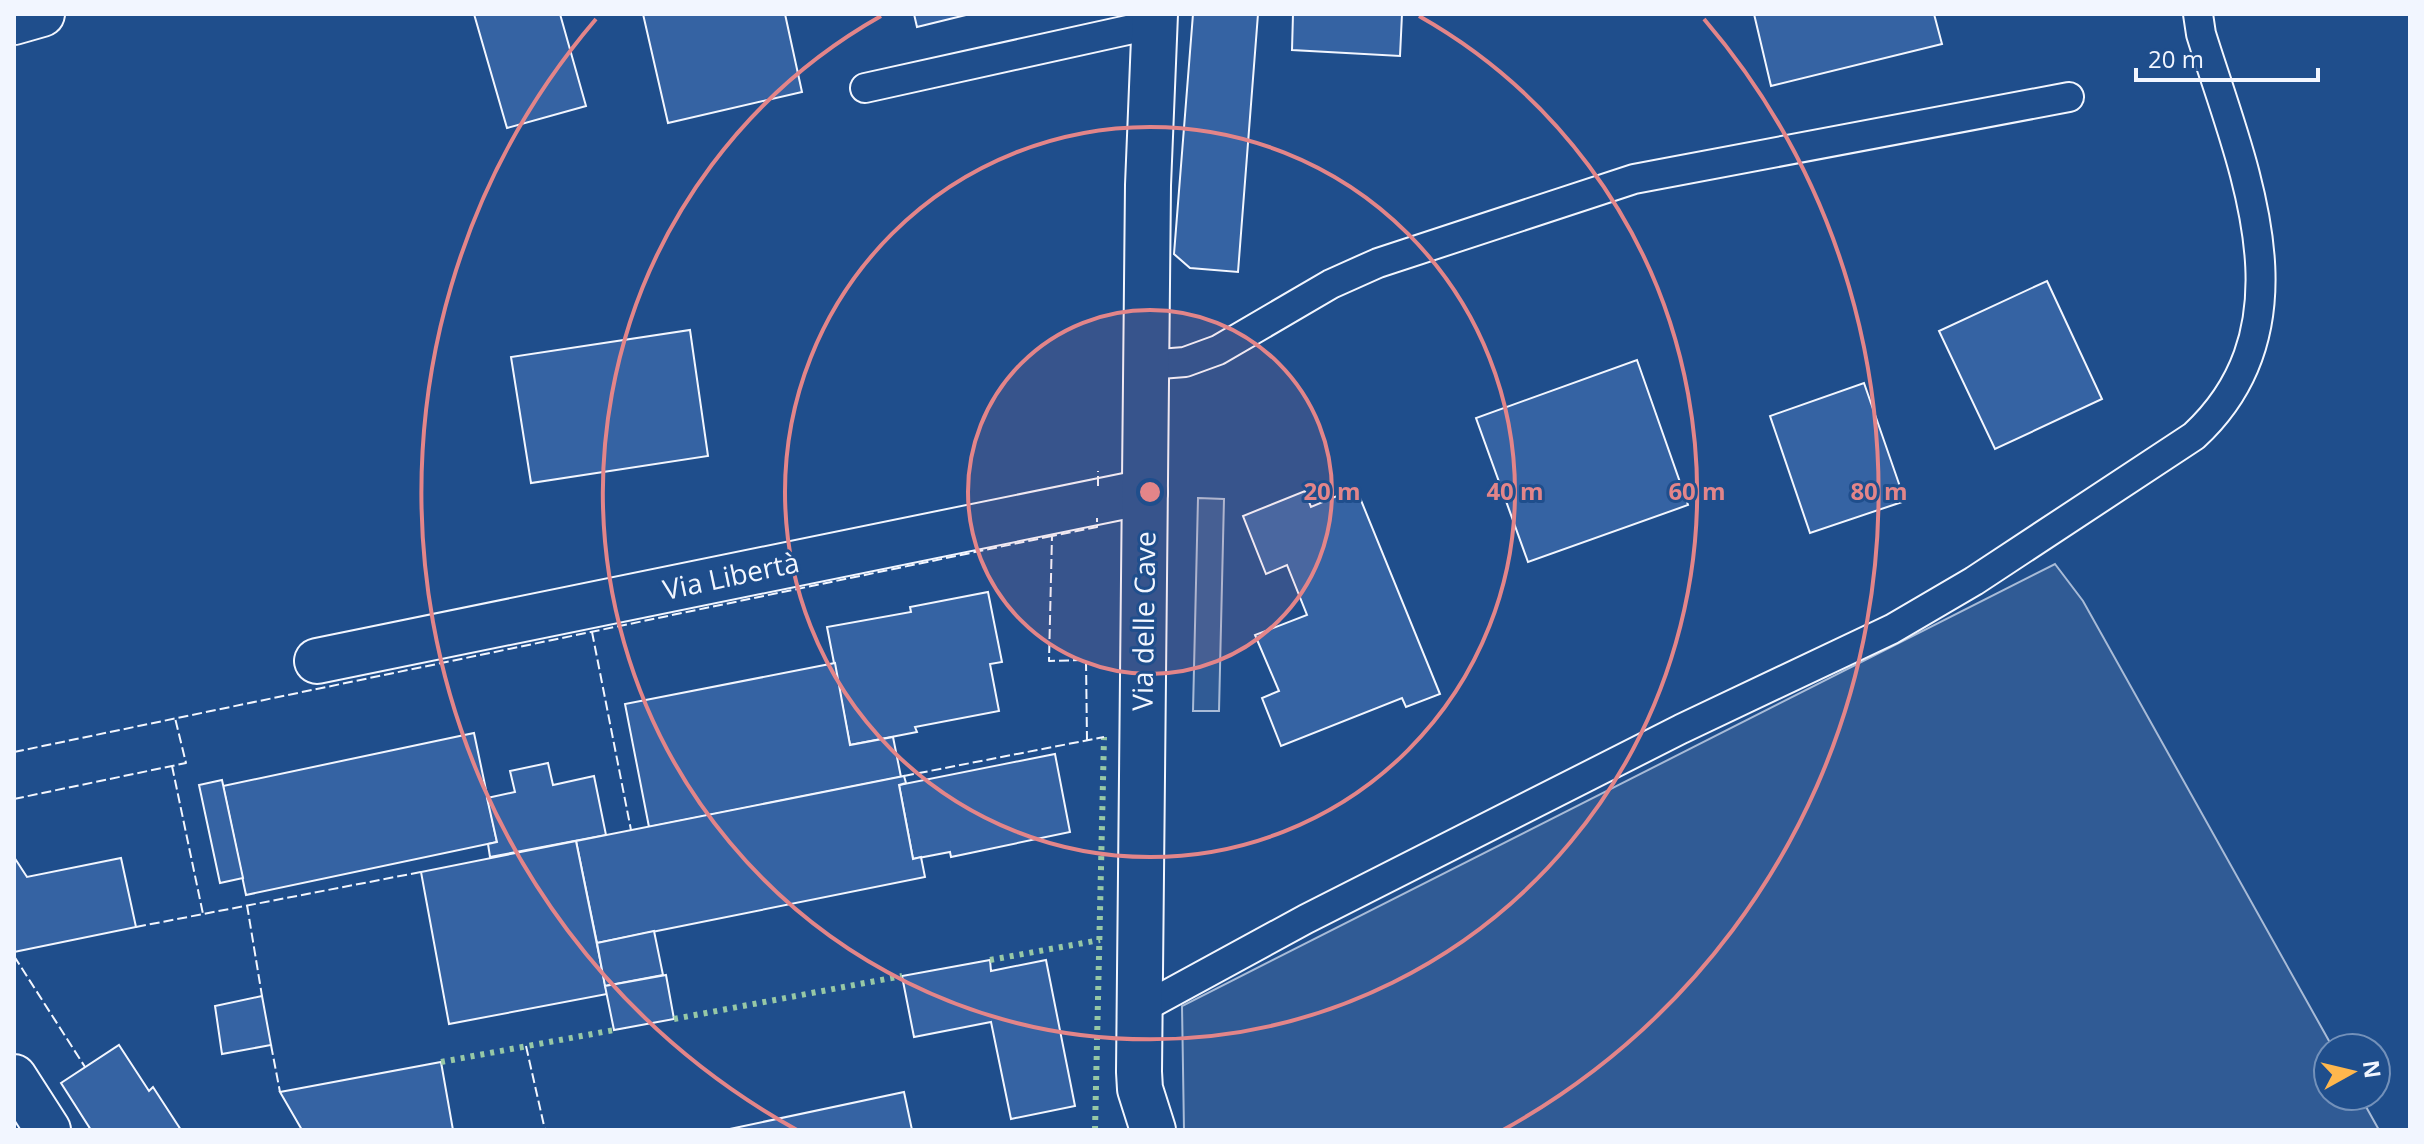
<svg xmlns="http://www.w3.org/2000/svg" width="2424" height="1144" viewBox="0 0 2424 1144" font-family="'Open Sans',sans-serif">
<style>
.built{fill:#305b95;stroke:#a8bbd7;stroke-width:2}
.building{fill:#3563a3;stroke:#f2f6ff;stroke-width:2}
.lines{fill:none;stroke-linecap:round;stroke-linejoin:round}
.service-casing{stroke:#f2f6ff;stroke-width:32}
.minor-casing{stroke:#f2f6ff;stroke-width:48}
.tertiary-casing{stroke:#f2f6ff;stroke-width:48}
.service{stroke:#1f4e8c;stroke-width:28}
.minor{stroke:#1f4e8c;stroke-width:44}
.tertiary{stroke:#1f4e8c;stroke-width:44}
.hedge{stroke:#97c8a6;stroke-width:6;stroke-dasharray:4 6;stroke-linecap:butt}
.fence{stroke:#f2f6ff;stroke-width:2;stroke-dasharray:10 4;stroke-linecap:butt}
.ring{fill:none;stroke:#e38589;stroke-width:4}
.labels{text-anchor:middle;stroke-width:6;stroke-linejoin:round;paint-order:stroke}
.street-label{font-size:28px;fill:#f2f6ff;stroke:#1f4e8c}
.centre{fill:#e38589;stroke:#1f4e8c;stroke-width:4}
.ring-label{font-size:24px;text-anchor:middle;font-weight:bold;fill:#e38589;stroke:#1f4e8c;stroke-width:6;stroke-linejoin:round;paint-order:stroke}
</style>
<rect width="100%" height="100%" fill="#1f4e8c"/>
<g class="built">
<path d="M1198 498 1224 499 1219 711H1193Z"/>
<path d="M2055 564 2083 601 2333 1048H2328V1096H2360L2379 1130H1184L1182 1006Z"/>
</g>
<g class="building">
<path d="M474 14H560L586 106 507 128Z"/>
<path d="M643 14H785L802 92 668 123Z"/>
<path d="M914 14H970L917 27Z"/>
<path d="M1193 14H1258L1238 272 1190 268 1174 254Z"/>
<path d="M1293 14H1402L1400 56 1292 50Z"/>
<path d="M1754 14H1934L1942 44 1771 86Z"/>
<path d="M2047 281 2102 399 1995 449 1939 331Z"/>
<path d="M690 330 708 456 531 483 511 357Z"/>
<path d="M1637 360 1688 505 1528 562 1476 418Z"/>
<path d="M1864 383 1905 501 1810 533 1770 416Z"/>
<path d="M1356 488 1440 694 1406 707 1402 698 1281 746 1262 698 1279 691 1255 635 1307 615 1287 565 1266 574 1243 516 1305 491 1311 507Z"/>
<path d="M988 592 1002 662 990 664 999 711 915 727 917 732 850 745 827 627 911 612 910 607Z"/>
<path d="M835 663 850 745 893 737 901 777 649 827 625 704Z"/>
<path d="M474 733 497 842 246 895 223 786Z"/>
<path d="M1055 754 1070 832 951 857 950 852 913 859 899 785Z"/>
<path d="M548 763 553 785 594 776 606 835 490 857 488 844 497 842 487 798 515 792 510 771Z"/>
<path d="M904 776 906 783 899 785 913 859 921 857 925 877 597 943 576 841Z"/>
<path d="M222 780 243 878 220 883 199 785Z"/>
<path d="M576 841 607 994 449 1024 421 872Z"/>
<path d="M14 857 27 877 121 858 136 927 14 952Z"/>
<path d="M654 931 663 975 605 986 597 943Z"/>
<path d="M990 960 991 971 1046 960 1075 1106 1011 1119 991 1022 914 1037 902 976Z"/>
<path d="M666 975 674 1019 614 1030 605 986Z"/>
<path d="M262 996 271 1045 222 1054 215 1006Z"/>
<path d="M119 1045 149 1091 153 1087 181 1130H91L61 1083Z"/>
<path d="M441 1062 453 1130H302L280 1092Z"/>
<path d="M904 1092 912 1130H725Z"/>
</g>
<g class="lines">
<defs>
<g id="service">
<path d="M865 88 1155 24"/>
<path d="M1147 365 1185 362 1218 350 1331 284 1378 263 1634 179 2069 97"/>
<path d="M1139 1010 1306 919 1681 729 1892 629 1974 581 2194 436C2315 324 2242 166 2201 34L2198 14"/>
</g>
<g id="minor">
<path d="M14 22 42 14"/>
<path d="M317 661 1145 492"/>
<path d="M14 1077 48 1130"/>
</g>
<path id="tertiary" d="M1153 1130 1140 1089 1139 1072 1148 185 1155 14"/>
</defs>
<use href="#service" class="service-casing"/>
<use href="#minor" class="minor-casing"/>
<use href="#tertiary" class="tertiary-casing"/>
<use href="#service" class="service"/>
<use href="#minor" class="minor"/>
<use href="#tertiary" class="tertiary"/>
<g class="hedge">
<path d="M990 960 1100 940"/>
<path d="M674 1019 902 976"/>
<path d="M441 1062 614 1030"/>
<path d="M1095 1130 1104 737"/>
</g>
<g class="fence">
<path d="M1098 486V471"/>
<path d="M592 632 631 830"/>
<path d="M1087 741 1086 660 1049 661 1052 536 1097 527V518"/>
<path d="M14 752 1052 536"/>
<path d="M172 766 203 914"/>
<path d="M904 776 1104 737"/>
<path d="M14 799 186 763 175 718"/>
<path d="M247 905 262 996"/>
<path d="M136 927 421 872"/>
<path d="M14 956 85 1067"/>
<path d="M271 1045 280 1092"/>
<path d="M526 1046 545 1130"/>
</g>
</g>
<circle cx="1150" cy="492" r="182" fill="#e38589" fill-opacity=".12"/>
<g class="ring">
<circle cx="1150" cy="492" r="182"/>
<circle cx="1150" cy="492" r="365"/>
<path d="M1419 16A547 547 0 1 1 881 16"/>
<path d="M797 1130A729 729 0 0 1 596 19M1704 19A729 729 0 0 1 1503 1130"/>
</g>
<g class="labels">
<g class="street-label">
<text transform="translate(731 576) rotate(-12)" y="10">Via Libertà</text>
<text transform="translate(1144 621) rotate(-89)" y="10">Via delle Cave</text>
</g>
</g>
<circle cx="1150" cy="492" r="12" class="centre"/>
<g class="ring-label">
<text x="1332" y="500">20 m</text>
<text x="1515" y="500">40 m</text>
<text x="1697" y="500">60 m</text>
<text x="1879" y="500">80 m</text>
</g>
<rect width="2424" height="1144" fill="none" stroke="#f2f6ff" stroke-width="32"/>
<g transform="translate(2352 1072) rotate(82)"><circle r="38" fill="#1f4e8c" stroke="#7391ba" stroke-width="2"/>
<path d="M0-6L14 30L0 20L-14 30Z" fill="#ffb74d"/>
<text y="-12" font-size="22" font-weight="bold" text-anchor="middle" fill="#f2f6ff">N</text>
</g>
<path d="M2136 68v12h182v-12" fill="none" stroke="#f2f6ff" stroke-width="4"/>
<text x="2148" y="68" font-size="24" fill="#f2f6ff" stroke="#1f4e8c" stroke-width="6" paint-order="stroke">20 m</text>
</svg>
